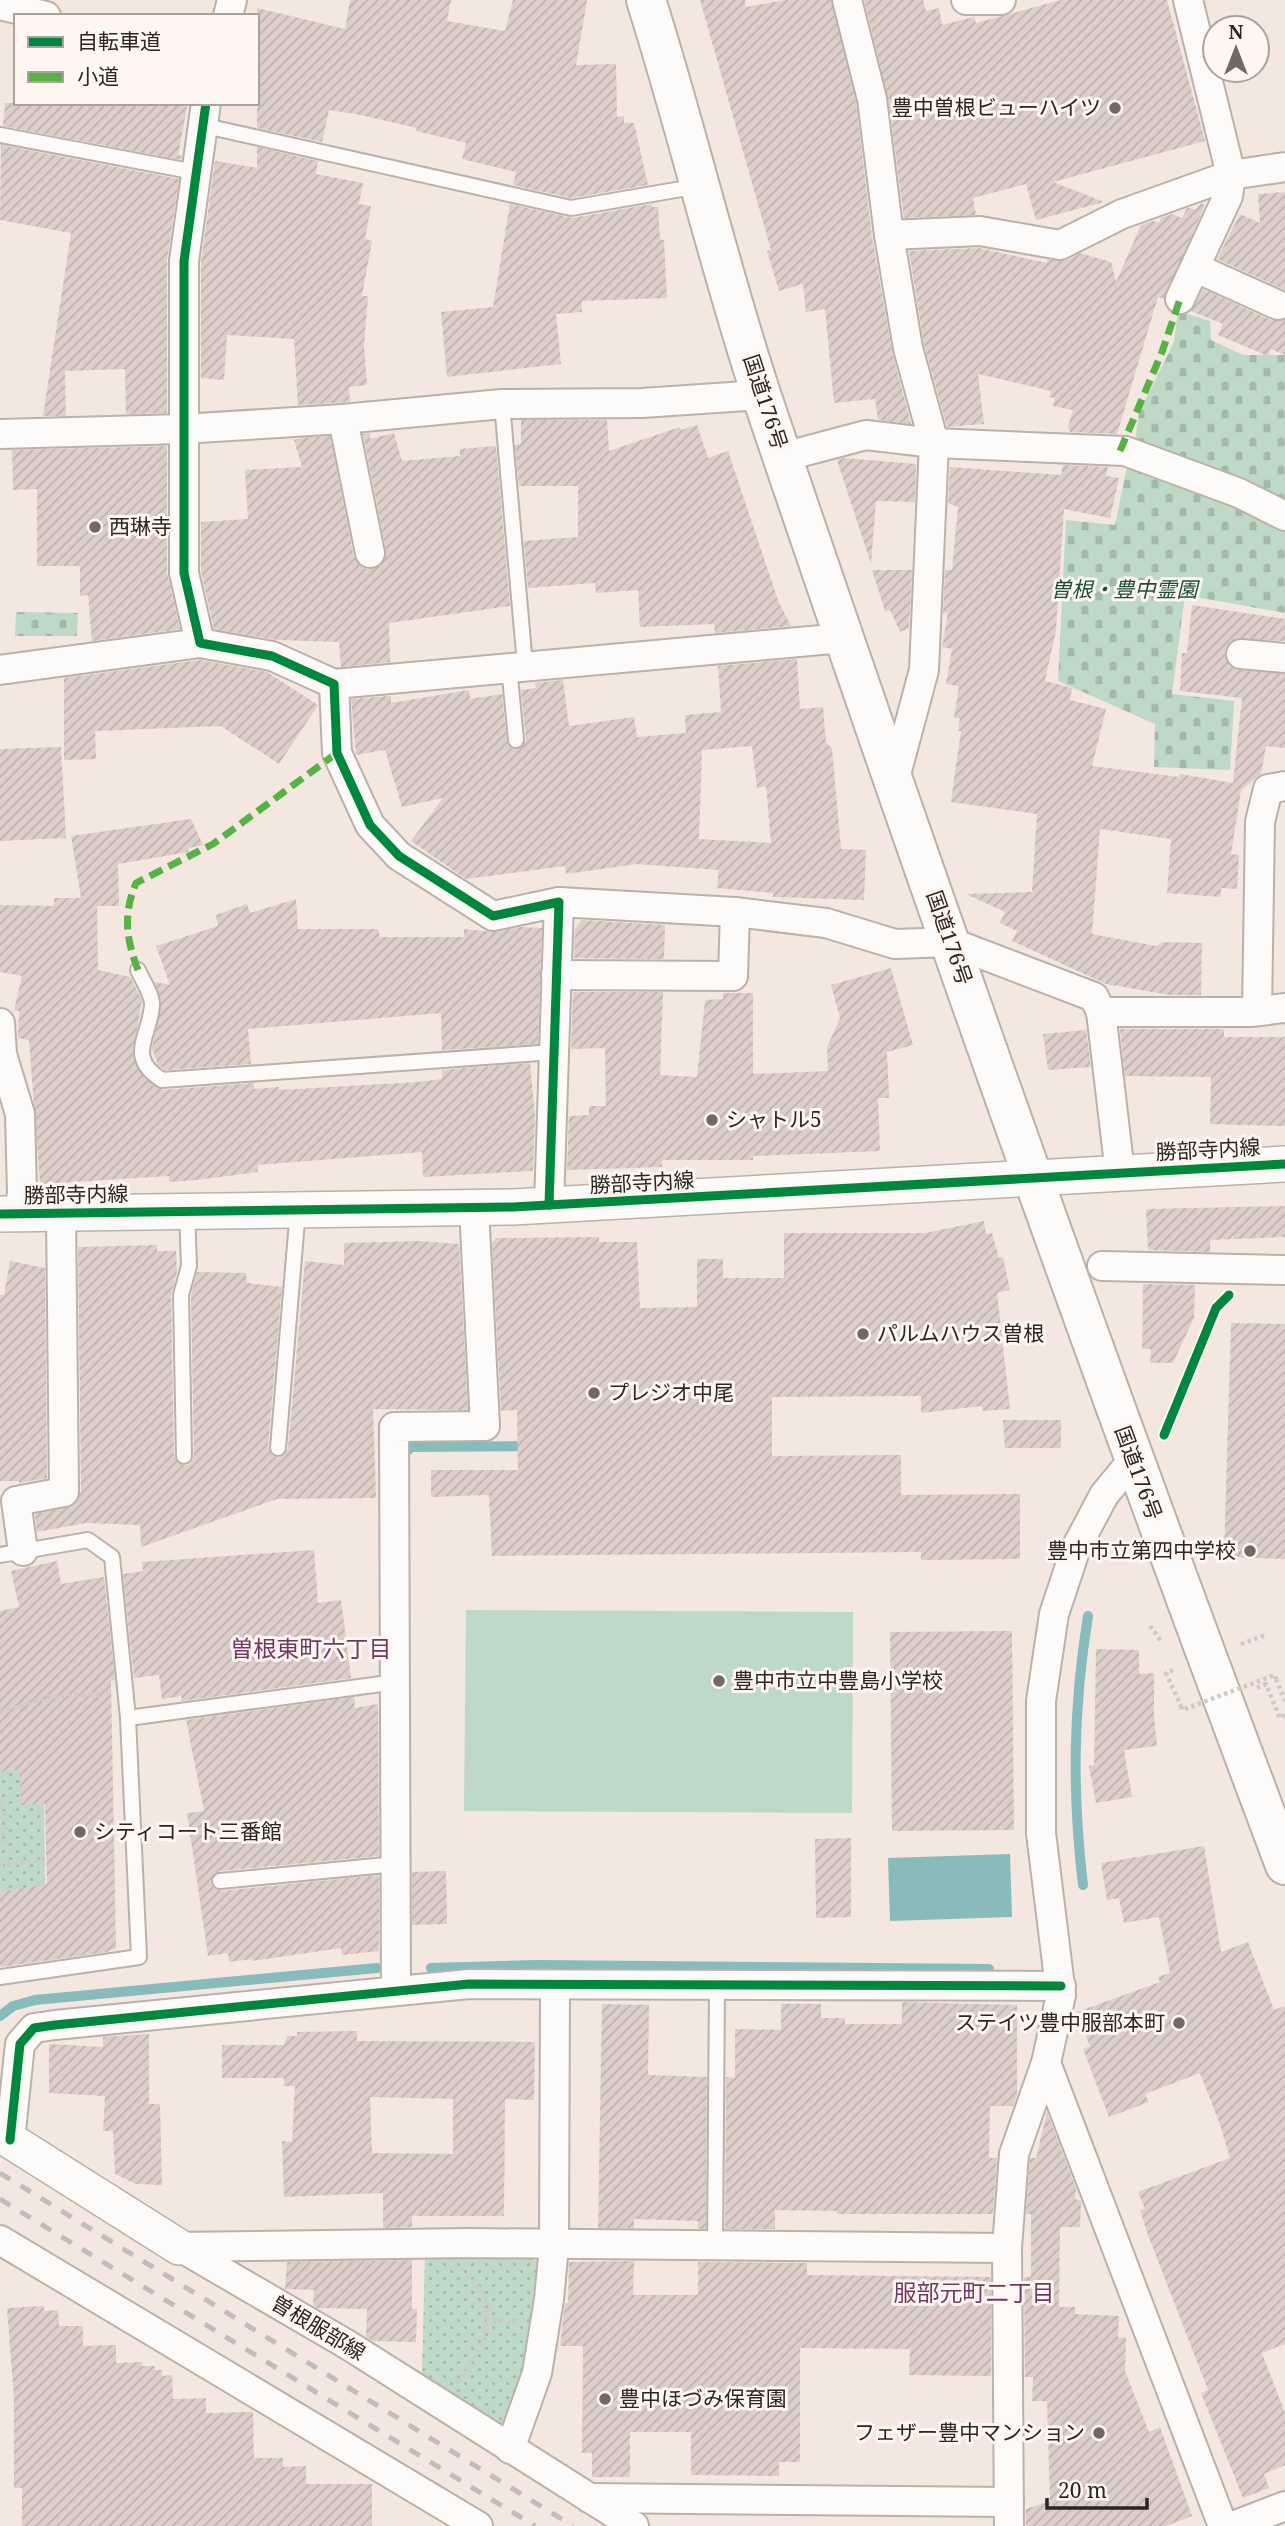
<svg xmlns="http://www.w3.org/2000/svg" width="1285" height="2526" viewBox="0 0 1285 2526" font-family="'Noto Serif','Noto Sans JP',serif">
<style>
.grass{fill:url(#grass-dots)}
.cemetery{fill:url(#cemetery-stones)}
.pitch{fill:#bed9c5}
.water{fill:#8bb}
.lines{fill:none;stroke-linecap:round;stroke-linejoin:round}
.stream{stroke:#8bb;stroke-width:10}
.building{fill:url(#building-hatch);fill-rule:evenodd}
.service-casing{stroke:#bab1ab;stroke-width:18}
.minor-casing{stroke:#bab1ab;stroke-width:32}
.tertiary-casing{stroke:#bab1ab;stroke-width:38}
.trunk-casing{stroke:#bab1ab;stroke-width:42}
.path{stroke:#cdcac7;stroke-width:4.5;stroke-dasharray:3.5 3.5;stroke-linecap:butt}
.service{stroke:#fdfbfa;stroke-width:14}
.minor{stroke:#fdfbfa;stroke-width:28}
.tertiary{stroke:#fdfbfa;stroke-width:35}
.trunk{stroke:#fdfbfa;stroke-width:38}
.rail{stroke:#c1bdbb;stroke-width:5;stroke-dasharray:12 12;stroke-linecap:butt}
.path-bridge{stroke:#cdcac7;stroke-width:4.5;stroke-dasharray:3.5 3.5;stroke-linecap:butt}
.quiet{stroke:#56b245;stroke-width:7;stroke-dasharray:14 7;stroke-linecap:butt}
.cycleway-casing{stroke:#fef6f0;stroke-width:13}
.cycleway{stroke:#00873e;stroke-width:9}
.poi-dot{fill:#726963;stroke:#fef6f0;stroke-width:2.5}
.labels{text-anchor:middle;stroke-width:6;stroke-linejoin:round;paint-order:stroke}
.poi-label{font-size:21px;fill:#2d2520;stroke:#fef6f0;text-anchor:start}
.street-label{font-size:21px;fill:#2d2520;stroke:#fef6f0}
.park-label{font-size:21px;font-style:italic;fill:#1d4d38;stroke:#fef6f0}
.neighbourhood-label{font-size:23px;fill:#723863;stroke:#fef6f0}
</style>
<defs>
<pattern id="grass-dots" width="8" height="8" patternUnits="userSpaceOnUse" patternTransform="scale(1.75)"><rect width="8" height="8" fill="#bed9c5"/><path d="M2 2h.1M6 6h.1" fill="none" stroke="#a4baa9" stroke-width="1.8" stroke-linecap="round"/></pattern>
<pattern id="cemetery-stones" width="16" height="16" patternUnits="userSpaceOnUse" patternTransform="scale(1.75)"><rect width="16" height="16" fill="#bed9c5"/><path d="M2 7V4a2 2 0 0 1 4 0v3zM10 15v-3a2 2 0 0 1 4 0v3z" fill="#a4baa9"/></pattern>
<pattern id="building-hatch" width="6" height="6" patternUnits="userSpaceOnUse" patternTransform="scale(1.75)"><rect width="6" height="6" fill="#decec9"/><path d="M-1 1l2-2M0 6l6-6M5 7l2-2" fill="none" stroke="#bfb1ac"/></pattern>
</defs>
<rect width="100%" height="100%" fill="#f3e7e0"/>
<g class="grass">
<path d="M0 1691 43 1720 45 1885 0 1892Z"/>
<path d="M425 2253 529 2256 537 2262 527 2353 514 2417 503 2425 422 2375Z"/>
</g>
<g class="cemetery">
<path d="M1178 311 1210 321 1211 340 1243 355H1285V505L1135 441 1139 413 1174 342Z"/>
<path d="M1127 466 1235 499 1285 525V613L1185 595 1172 694 1234 701 1230 770 1154 767 1155 724 1058 681 1066 520 1115 525Z"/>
<path d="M16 612 78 613 77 636H15Z"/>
</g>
<path class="pitch" d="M466 1610 853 1612 852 1813 464 1811Z"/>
<path class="water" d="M1010 1854 1012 1917 890 1921 888 1858Z"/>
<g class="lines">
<g class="stream">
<path d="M400 1458 411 1447 530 1446"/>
<path d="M1083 1885C1072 1792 1073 1709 1088 1616"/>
<path d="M431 1968 536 1965 989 1969"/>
<path d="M0 2016 13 2006 35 2000 377 1968"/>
</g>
</g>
<g class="building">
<path d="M350 0H451L447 21 505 31 513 0H587L576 65 616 64 617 117 624 116V123H634L648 185 571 198 513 185 516 172 462 159 466 143 416 131 417 128 356 114 329 110 322 142 257 128V8L345 29Z"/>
<path d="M700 0H745L746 7 785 0H831L856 102 872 237 892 351 911 424 878 420 875 399 834 403 825 309 806 312 803 284 779 291 767 251 771 250Z"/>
<path d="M864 0H923L926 11 939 8 942 25 974 17 976 23 1061 0H1167L1205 141 1053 182 1104 202 1036 220 1026 184 973 198 976 215 904 218 888 97Z"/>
<path d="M5 103H167L187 107 178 155 182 156 181 160 3 126Z"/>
<path d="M1 145 179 179 167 261V413L126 414 125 369 65 371 66 416H43L71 233 0 220Z"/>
<path d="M257 147 318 161 316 174 363 183 359 204 371 206 365 239 372 241 362 296H368L364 346 367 385 349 387 350 402 298 405 294 339 227 335 224 380 201 378V262L215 161 257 168Z"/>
<path d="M1285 192V290L1217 259 1240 214 1260 223 1258 194Z"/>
<path d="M1201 203 1205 205 1164 299 1158 297 1117 434 1070 432 1068 427 1073 410 1053 406 1055 398 1049 397 1051 391 978 374 984 424 947 427 924 344 909 251 979 248 1047 263V260H1067L1080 253 1111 262 1116 282 1141 225 1153 221 1159 223 1161 218 1172 214 1182 218 1187 208 1196 209Z"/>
<path d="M510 204 572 218 652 204V207H658L660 240H664L667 298 582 301V312L556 314 561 364 447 377 441 312 493 307Z"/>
<path d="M1203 289 1271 320H1285V355L1271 349 1268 356 1218 335 1223 324 1191 311Z"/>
<path d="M521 420H607L609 451 680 427 681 430 697 425 708 458 728 451 779 603 791 626 715 633 714 624 640 627 638 590 596 593 595 583 528 588 524 541 578 537V486H519L515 445 521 444Z"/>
<path d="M370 433V439L394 433 402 461 460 456V449L496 446 510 606 389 623 390 662 341 667 339 642 277 640 214 629 201 571V522L248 519 245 470 302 467 294 440 300 438 330 436 354 557 365 569 381 565 386 550 363 434Z"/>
<path d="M167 446V573L180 629 92 641 88 595 80 596V566H37V489L13 490 12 450Z"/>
<path d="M843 458 916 464 915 502 876 501 871 564 837 460Z"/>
<path d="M1063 465 1108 467 1106 476 1119 478 1110 518 1064 509 1056 630 1045 681 1072 688 1070 700 1106 709 1092 766 1179 777 1180 774 1233 783 1242 698 1180 691 1182 653H1187L1192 605 1285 619V641L1235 639 1225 652 1226 660 1232 668 1285 674V748L1266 746 1261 774 1241 790 1231 854 1239 855 1237 889 1221 888V897L1167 893 1171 839 1100 829 1092 934 1156 946 1163 942 1202 943 1201 995H1170L1106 984 1012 941 1017 931 1000 923 1005 912 966 894 1032 892 1037 814 951 802 961 731H958L960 718H954L959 686 946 684 952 649 942 647 948 612 943 614 945 570H952L958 507 948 503 950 467 1061 475Z"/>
<path d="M872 570H912L909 628 900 632 890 610 885 611Z"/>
<path d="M797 659 800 709 823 707 826 743 832 748 841 849 866 850 864 900 773 897V893L717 888 719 870 637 864 566 874 565 866 466 879 411 841 443 798 402 807 385 750 356 755 351 699 391 696V703L469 690 470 699 502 694 507 742 511 748 518 749 526 740 521 690 536 688 535 683 563 680 569 726 634 717 637 737 686 733 685 715 721 712 718 666ZM752 746 757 788 766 786 771 843 699 839 702 750Z"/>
<path d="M200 660 267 672 318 705 279 764 221 726 95 731 96 759 64 760V678Z"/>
<path d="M61 747 66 838 0 841V749Z"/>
<path d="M191 819 203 845 188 848 189 852 118 864 119 906H97L98 970 130 977 142 1000 133 1055 144 1078 163 1090 254 1083V1089L279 1087V1090L418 1082 442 1079V1070L530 1063 535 1116 533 1171 423 1177 422 1152 257 1165 258 1172 197 1180 169 1182V1176L40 1184 29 1040 18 1038 19 1011 14 1010 22 976 0 972V905L54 906V898H81L71 836Z"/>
<path d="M296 899 298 929H378L380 937H464V929L495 932 520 927 542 928 538 1044 442 1050 441 1013 248 1029 251 1064 165 1070 158 1065 152 1048 161 1001 155 982 170 985 156 946 218 926 216 915 247 904 250 913Z"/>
<path d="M582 920 665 925 664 959 574 958 575 929Z"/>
<path d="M891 968 913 1045 887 1052 889 1098H878L880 1151 753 1156V1160H662V1167L567 1170 569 1116 589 1115V1106H606L605 1048 571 1049 573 992H663L660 1075 697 1077 705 1000 723 999V993H753V1074L828 1071 827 1047 840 1018 831 985Z"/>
<path d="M1120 1029H1224V1037H1285V1126L1210 1124 1211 1077 1125 1076Z"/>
<path d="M1086 1030 1091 1067 1048 1070 1043 1034Z"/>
<path d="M1285 1206V1237L1233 1239V1235L1231 1239 1210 1240V1252L1148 1250 1146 1209Z"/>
<path d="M984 1221 986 1234 992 1233 999 1258 1003 1257 1010 1290 997 1293 1010 1409 983 1411 982 1406 921 1413V1396L772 1397V1456L901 1455V1495L1020 1494V1559L921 1560V1552L492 1556 489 1495 431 1497V1470H518L517 1410 501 1411 492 1243 496 1238 599 1237V1242H637L640 1308 697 1307V1259H723V1278H784V1233H925Z"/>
<path d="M419 1241 459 1244 468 1410 373 1409 376 1498 277 1499 141 1547 140 1525 86 1523 37 1532 35 1514 74 1506 81 1492 78 1247 157 1245V1251H176L177 1272 171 1295 174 1456 184 1466 190 1464 194 1456 191 1296 197 1272 246 1273 247 1283 282 1287 268 1447 272 1455 278 1458 288 1449 305 1261 344 1265V1243Z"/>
<path d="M10 1261 45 1268 47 1478 19 1483V1481H0V1295H4Z"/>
<path d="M1143 1284 1195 1285 1194 1318 1173 1363H1150L1151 1349H1142Z"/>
<path d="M1231 1323 1285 1324V1559L1224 1557Z"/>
<path d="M1003 1420H1061V1448H1005Z"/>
<path d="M314 1550 318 1603 341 1600 351 1678 182 1701 181 1696 162 1699 159 1675 134 1678 123 1574 143 1571 142 1562Z"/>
<path d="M57 1561 61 1584 104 1577 115 1680 111 1681 116 1948 107 1952 0 1967V1892L47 1884 45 1804 21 1805 20 1769 0 1772V1611L19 1607 11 1571Z"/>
<path d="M1012 1631 1014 1830 892 1831 890 1632Z"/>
<path d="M1096 1649 1139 1650V1674L1154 1673V1717L1157 1746 1124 1750 1132 1797 1096 1803 1089 1766 1094 1765Z"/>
<path d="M354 1697 355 1708 378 1704 379 1856 219 1871 210 1881 213 1887 221 1891 379 1875V1951L342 1955 341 1948 253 1961V1959L229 1962 228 1953 208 1956 187 1813 204 1811 186 1720Z"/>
<path d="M851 1838V1917L816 1918 815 1839Z"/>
<path d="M1204 1846 1221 1952 1248 1942 1274 2010 1285 2006V2344L1262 2353 1285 2413V2465L1264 2474 1269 2488 1243 2498 1201 2393 1208 2390 1148 2235 1140 2210 1145 2209 1138 2192 1230 2158 1219 2122 1200 2073 1145 2094 1149 2102 1109 2117 1083 2049 1090 2046 1077 2012 1160 1982 1158 1977 1170 1973 1159 1917 1124 1923 1119 1898 1107 1900 1101 1863Z"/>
<path d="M446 1871 447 1924 412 1925V1872Z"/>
<path d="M902 2002 1017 2005V2095L1013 2106H990L989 2158H997L993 2214H837V2211L775 2210V2229H725L726 2077 735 2078V2029L781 2030V2004H821V2018H845V2024H902Z"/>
<path d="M602 2004 649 2005 648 2075 707 2077 706 2229H698V2221L634 2219V2228H598Z"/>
<path d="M357 2031V2041L535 2042 534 2100 505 2099 504 2216H412V2227L383 2228V2193L284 2197 282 2141 292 2142 295 2086H284V2078H222V2045H284L287 2036H297V2032ZM370 2097 453 2099V2154L372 2153Z"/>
<path d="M149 2034V2104H160L162 2185 136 2184 115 2174 113 2131H103L105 2096 49 2093V2044L103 2047V2037Z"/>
<path d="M1047 2112 1076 2188 1075 2199 1081 2201 1080 2227H1060L1059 2307H1075V2314L1119 2316 1118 2337 1126 2338 1125 2371 1149 2432 1160 2427 1192 2516 1166 2526H1026V2509L1050 2501 1047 2401H1032L1033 2377H1025L1024 2277H1031V2214H1026L1030 2158H1036Z"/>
<path d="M412 2260V2309H417L416 2342 373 2341 366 2337 367 2309 317 2308 313 2305 314 2290 285 2289 287 2262Z"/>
<path d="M634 2261 633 2295H698V2262L807 2263V2275L991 2277V2376L909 2375 910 2349 800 2348V2462H779V2476L691 2475V2432H630V2477H592V2453H582L583 2346H560L565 2303H568L569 2262Z"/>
<path d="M44 2306V2311L58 2310 59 2326H83V2346L116 2345V2363L142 2362V2366H155V2370H162V2376L172 2375 173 2399 206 2398V2413L253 2412 254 2458H283V2467L306 2466V2484H372V2526H22V2488H14V2398L7 2308Z"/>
</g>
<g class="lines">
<defs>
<g id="service">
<path d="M201 125 571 208 699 186"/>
<path d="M0 135 195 172"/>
<path d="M502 404 525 665"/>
<path d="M509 666 516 740"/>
<path d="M138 970C142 980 153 995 152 1006 149 1038 126 1057 162 1080L554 1052"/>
<path d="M278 1448 298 1209"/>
<path d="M184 1456 181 1295 189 1266 187 1211"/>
<path d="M0 1555 88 1540 112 1557 128 1718 139 1957 0 1977"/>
<path d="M128 1718 396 1682"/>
<path d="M220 1881 396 1864"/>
<path d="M715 2247 717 1986"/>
</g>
<g id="minor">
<path d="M847 0 872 99 889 235 908 348 934 443 924 670 895 778"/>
<path d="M966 0H1001"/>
<path d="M0 5 46 16"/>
<path d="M228 16 232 0"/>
<path d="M206 103 184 261V573L200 643 272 656 334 684 337 753 370 825 399 856 493 916 559 902 549 1205"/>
<path d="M889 235 980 231 1060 245 1122 214 1231 175 1285 167"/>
<path d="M1196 268 1278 305"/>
<path d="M1180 299 1228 196 1231 175 1188 0"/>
<path d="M343 419 370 553"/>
<path d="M0 434 182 429 343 419 502 404 642 403 761 395"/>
<path d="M783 457 866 435 934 443 1125 451 1239 493 1285 516"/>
<path d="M1241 654 1285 658"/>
<path d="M0 670 200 643"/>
<path d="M334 684 843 638"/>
<path d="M559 902 735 912 826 923 895 944 950 942 1094 997 1101 1012 1120 1173"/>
<path d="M556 975 733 976 735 912"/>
<path d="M1257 1011 1260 822 1268 789 1285 786"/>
<path d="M1101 1012H1251L1285 1008"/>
<path d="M0 1023 2 1054 20 1114 22 1193 19 1214"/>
<path d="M1102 1266 1285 1270"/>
<path d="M23 1551 16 1501 64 1492 61 1213"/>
<path d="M396 1991 394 1427 485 1426 474 1207"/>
<path d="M1046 2063 1223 2526"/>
<path d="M10 2140 20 2044 34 2028 55 2025 469 1984 1061 1986"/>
<path d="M0 2240 478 2526"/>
<path d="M179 2247 468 2243 1007 2248"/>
<path d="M180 2247 348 2345 634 2526"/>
<path d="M510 2449 537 2373 549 2299 554 2246 555 1985"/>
<path d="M589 2498 1009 2502"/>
<path d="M1009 2526 1007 2248 1014 2154 1046 2063 1061 1995 1041 1833V1701L1054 1614 1076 1548 1104 1495 1133 1460"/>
<path d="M1233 2526 1285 2506"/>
</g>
<g id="tertiary">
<path d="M0 1214 513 1207 1285 1164"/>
<path d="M0 2134 179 2247"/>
</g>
<path id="trunk" d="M646 0C688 132 719 268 763 400 929 891 1102 1380 1285 1865"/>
</defs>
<use href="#service" class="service-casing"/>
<use href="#minor" class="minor-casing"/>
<use href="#tertiary" class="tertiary-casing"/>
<use href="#trunk" class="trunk-casing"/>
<g class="path">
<path d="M1150 1626 1161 1641"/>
<path d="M1241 1644 1266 1635"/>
<path d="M1173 1670 1166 1673 1181 1706"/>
<path d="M1276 1679 1285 1701"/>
<path d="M1257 1688 1266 1684 1280 1718 1285 1715"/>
<path d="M0 1711 49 1697 102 1694"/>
<path d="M0 1799 7 1824 0 1845"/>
<path d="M0 1866 46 1858"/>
<path d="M486 2321 516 2322"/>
<path d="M458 2382 484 2340 488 2300 468 2275"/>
</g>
<use href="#service" class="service"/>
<use href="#minor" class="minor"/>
<use href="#tertiary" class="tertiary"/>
<use href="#trunk" class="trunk"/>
<g class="rail">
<path d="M0 2173 573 2526"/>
<path d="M0 2199 535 2526"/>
</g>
<path class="path-bridge" d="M1181 1706 1182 1710 1275 1675 1276 1679"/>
<g class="quiet">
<path d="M1120 451 1162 352 1180 299"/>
<path d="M138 970C126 939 123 914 136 883L213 844 337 753"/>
</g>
<defs>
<g id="cycleway">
<path d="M206 103 184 261V573L200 643 272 656 334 684 337 753 370 825 399 856 493 916 559 902 549 1205"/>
<path d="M0 1214 513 1207 1285 1164"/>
<path d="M1164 1435 1216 1308 1229 1295"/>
<path d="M10 2140 20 2044 34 2028 55 2025 469 1984 1061 1986"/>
</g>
</defs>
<use href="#cycleway" class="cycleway-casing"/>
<use href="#cycleway" class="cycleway"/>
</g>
<g class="poi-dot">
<circle cx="1115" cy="108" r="7"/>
<circle cx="95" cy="527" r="7"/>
<circle cx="712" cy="1120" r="7"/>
<circle cx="863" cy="1334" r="7"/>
<circle cx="594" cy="1393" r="7"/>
<circle cx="1250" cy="1551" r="7"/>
<circle cx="719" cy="1681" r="7"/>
<circle cx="80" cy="1832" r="7"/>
<circle cx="1179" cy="2023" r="7"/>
<circle cx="605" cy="2399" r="7"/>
<circle cx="1099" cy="2433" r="7"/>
</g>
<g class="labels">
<g class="poi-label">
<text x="1101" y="115" text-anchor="end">豊中曽根ビューハイツ</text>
<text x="109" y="534">西琳寺</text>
<text x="726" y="1127">シャトル5</text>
<text x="877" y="1341">パルムハウス曽根</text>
<text x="608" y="1400">プレジオ中尾</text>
<text x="1236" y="1558" text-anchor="end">豊中市立第四中学校</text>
<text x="733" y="1688">豊中市立中豊島小学校</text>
<text x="94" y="1839">シティコート三番館</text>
<text x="1165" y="2030" text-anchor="end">ステイツ豊中服部本町</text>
<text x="619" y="2406">豊中ほづみ保育園</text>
<text x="1085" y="2440" text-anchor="end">フェザー豊中マンション</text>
</g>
<g class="street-label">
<text transform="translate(765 402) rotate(72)" y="7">国道176号</text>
<text transform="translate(949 938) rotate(71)" y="7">国道176号</text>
<text transform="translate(1208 1150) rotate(-3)" y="7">勝部寺内線</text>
<text transform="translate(642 1183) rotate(-3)" y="7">勝部寺内線</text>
<text transform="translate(76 1195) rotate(-1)" y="7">勝部寺内線</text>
<text transform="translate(1138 1473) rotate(70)" y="7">国道176号</text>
<text transform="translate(318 2328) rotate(31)" y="7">曽根服部線</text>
</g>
<g class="park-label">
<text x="1124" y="597">曽根・豊中霊園</text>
</g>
<g class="neighbourhood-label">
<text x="311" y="1657">曽根東町六丁目</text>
<text x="974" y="2301">服部元町二丁目</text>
</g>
</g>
<rect x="14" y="14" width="245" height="91" fill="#fef6f0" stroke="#aaa29d" stroke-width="2"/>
<rect x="28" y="37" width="35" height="10" fill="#00873e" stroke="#aaa29d" stroke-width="2"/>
<text x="77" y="49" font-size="21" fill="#2d2520">自転車道</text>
<rect x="28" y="72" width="35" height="10" fill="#56b245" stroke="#aaa29d" stroke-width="2"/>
<text x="77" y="84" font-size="21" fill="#2d2520">小道</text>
<g transform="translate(1236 49)"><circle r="33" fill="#fef6f0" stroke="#aaa29d" stroke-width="2"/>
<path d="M0-5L12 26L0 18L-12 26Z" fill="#726963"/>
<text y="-10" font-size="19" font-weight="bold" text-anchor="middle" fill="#2d2520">N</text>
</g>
<path d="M1047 2498v10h100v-10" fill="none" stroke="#2d2520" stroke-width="3.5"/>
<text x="1058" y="2498" font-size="21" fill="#2d2520" stroke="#fef6f0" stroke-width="5" paint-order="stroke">20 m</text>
</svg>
